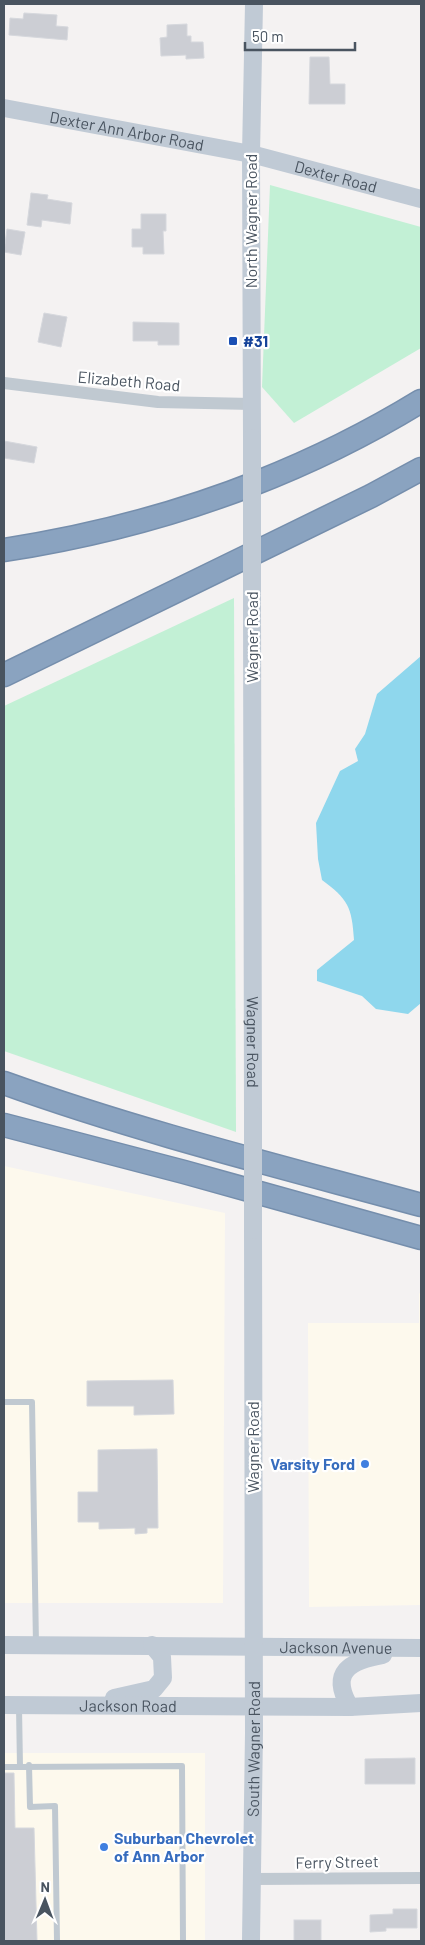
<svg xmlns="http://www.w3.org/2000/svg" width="425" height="1945" viewBox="0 0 425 1945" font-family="Barlow,sans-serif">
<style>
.commercial{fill:#fdf9ed}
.green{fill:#c2f0d5}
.water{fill:#8fd7ed}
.building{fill:#ccced4;stroke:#d6d8dd}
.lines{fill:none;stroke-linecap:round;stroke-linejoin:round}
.motorway-casing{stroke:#758eac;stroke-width:25}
.service{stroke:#c0c9d1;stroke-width:6}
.minor{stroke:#c0c9d1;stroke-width:12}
.secondary{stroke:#c0cad5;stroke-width:18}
.motorway{stroke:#8aa3c0;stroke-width:22}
.secondary-bridge{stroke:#c0cad5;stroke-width:18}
.transit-dot{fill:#1a4fb4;stroke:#fff;stroke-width:2}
.shop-dot{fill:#3f7fe0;stroke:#fff;stroke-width:2}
.labels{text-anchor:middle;stroke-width:4.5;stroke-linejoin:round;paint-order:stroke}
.street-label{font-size:16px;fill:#495460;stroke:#fff}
.transit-label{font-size:16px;font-weight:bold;fill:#164399;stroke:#fff;text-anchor:start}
.shop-label{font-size:16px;font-weight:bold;fill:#366cbe;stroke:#fff;text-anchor:end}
</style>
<rect width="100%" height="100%" fill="#f4f2f2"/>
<g class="commercial">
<path d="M4 1166 225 1213 223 1603H4Z"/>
<path d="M419 1293 421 1294V1605L309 1607 308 1323H419Z"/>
<rect x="4" y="1753" width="201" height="188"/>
</g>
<g class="green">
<path d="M270 185 421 227V348L294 423 262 387Z"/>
<path d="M234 598 236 1132 4 1051V706Z"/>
</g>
<path class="water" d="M421 656V1003L408 1014 376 1009 362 996 317 981V970L354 940C352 907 348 899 322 880L318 859 316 823 340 771 358 761 355 749 365 734 377 694Z"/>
<g class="building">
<path d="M24 13 57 15 56 26 68 27 67 40 9 35 10 18 23 19Z"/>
<path d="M187 24V36H191V42H203L204 58 186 59V55L161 56 160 38 167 37V25Z"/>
<path d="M310 57H329L330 84H345V104H309Z"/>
<path d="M31 193 48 195 47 199 72 203 70 224 42 220 41 227 27 225Z"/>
<path d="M141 214H166V231H163L164 254H143V247H132V229H141Z"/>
<path d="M7 229 25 232 21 255 4 252Z"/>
<path d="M44 313 67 317 61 347 38 342Z"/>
<path d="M133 322 179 323V345H158V341H133Z"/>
<path d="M4 441 37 447 34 463 4 458Z"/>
<path d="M173 1380 174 1414 134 1415V1406H87V1381Z"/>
<path d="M157 1449 158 1528H147V1533L135 1534V1528L99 1529V1522H78V1492H98V1450Z"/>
<path d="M415 1758V1784H365V1759Z"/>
<path d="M4 1773H14L15 1828H34L37 1941H4Z"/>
<path d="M393 1909H417V1928H386V1931L370 1932V1915L393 1914Z"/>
<rect x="294" y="1920" width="27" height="21"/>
</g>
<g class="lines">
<defs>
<g id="motorway">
<path d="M4 550C153 527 292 480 421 401"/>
<path d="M4 675 371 496 421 469"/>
<path d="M4 1083C140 1132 282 1167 421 1205"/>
<path d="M4 1125 184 1172 421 1238"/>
</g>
</defs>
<use href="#motorway" class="motorway-casing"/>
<g class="service">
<path d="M4 1402H32L36 1645"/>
<path d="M19 1707 20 1767 182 1766 183 1941"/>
<path d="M29 1765 30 1807 55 1806 57 1941"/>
<path d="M4 1767H20"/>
</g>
<g class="minor">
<path d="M4 383 158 402 252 404"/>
<path d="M252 1879 421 1878"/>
</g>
<g class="secondary">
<path id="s1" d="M4 108 251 154 421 199"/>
<path d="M252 438 251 154 254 4"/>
<path id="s2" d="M252 607 253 1115"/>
<path id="s3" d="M4 1645 421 1648"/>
<path d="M114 1698 154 1689 163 1678 162 1657 152 1645"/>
<path id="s4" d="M4 1705 350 1707 421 1703"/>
<path d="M350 1707C329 1672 350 1661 383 1655"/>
<path id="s5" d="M251 1941 254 1733 253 1230"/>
</g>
<use href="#motorway" class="motorway"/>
<g class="secondary-bridge">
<path d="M252 438V607"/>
<path d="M253 1115V1230"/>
</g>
</g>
<rect class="transit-dot" x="228" y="336" width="10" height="10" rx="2.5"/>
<g class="shop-dot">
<circle cx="365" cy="1464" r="5"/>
<circle cx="104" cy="1847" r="5"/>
</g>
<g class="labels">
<g class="street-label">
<text dy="6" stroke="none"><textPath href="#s1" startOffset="125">Dexter Ann Arbor Road</textPath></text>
<text dy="6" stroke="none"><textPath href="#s1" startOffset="339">Dexter Road</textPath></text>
<text transform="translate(251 221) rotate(-90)" y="6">North Wagner Road</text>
<text transform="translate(129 381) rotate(5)" y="6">Elizabeth Road</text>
<text transform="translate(252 637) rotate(-90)" y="6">Wagner Road</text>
<text dy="6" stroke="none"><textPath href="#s2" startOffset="435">Wagner Road</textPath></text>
<text transform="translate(253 1447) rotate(-90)" y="6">Wagner Road</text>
<text dy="6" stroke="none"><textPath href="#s3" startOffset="332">Jackson Avenue</textPath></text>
<text dy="6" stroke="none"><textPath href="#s4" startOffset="124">Jackson Road</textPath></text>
<text dy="6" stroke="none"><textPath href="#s5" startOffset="192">South Wagner Road</textPath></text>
<text transform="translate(337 1862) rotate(-1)" y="6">Ferry Street</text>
</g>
<g class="transit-label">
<text x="243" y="347">#31</text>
</g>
<g class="shop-label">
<text x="355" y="1470">Varsity Ford</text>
<text x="114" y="1844" text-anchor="start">Suburban Chevrolet<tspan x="114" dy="18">of Ann Arbor</tspan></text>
</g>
</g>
<rect width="425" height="1945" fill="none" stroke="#495460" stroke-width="10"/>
<g transform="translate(45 1900) rotate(1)" stroke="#ffffff" stroke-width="4" paint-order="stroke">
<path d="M0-4L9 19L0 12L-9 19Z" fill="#495460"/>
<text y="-8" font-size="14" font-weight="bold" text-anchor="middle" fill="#495460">N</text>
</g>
<path d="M245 42v8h110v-8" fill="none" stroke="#495460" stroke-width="2.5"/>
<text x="252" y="42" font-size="15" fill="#495460" stroke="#ffffff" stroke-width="4" paint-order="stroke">50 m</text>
</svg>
